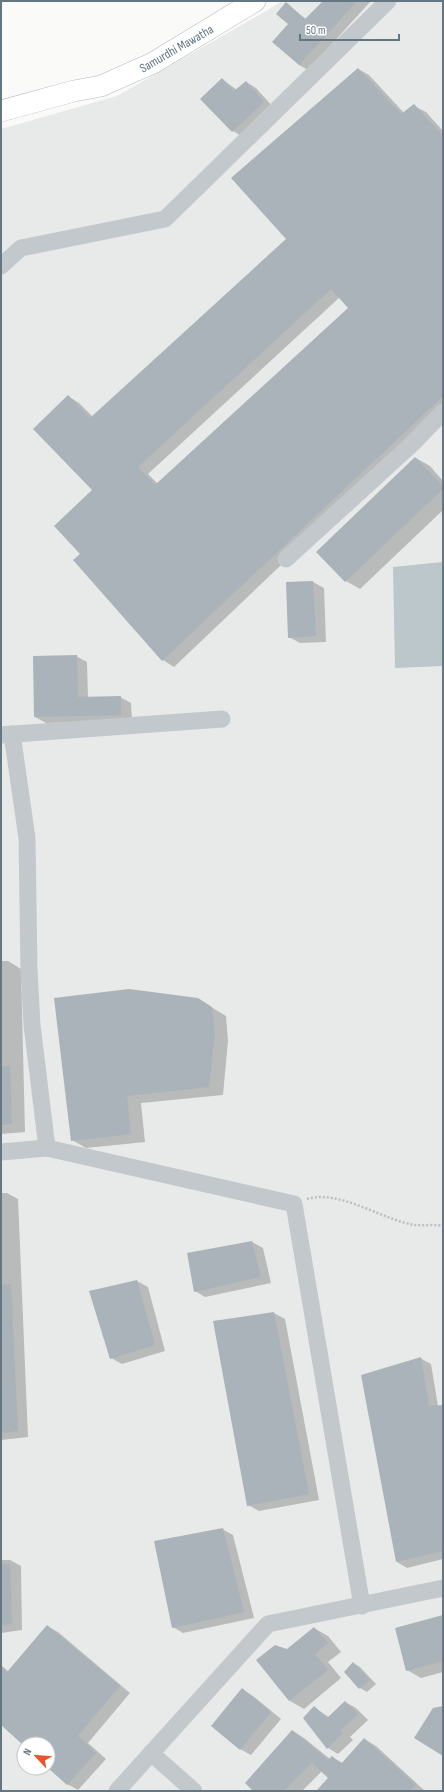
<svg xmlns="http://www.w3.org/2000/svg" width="444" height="1792" viewBox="0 0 444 1792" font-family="'Sofia Sans Condensed',sans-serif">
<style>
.built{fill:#e8e9e9;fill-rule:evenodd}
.water{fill:#bbc7cb}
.shadow{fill:#0003;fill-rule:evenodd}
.building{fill:#aab3b9;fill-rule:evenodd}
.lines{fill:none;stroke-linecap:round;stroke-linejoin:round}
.major-casing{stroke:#b5babe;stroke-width:22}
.path{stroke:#bbbfc2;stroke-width:2.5;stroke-dasharray:2 2;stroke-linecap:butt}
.minor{stroke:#c3c8cc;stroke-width:17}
.major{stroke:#fff;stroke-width:21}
.labels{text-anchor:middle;stroke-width:4;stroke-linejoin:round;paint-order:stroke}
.street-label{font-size:13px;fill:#657683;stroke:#fff}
</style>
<rect width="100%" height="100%" fill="#fafaf8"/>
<path class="built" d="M282 1H443V1791H1V129L117 96 268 10ZM24 1744H48V1768H24Z"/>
<path class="water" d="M443 562V666L395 668 393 567Z"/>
<g class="shadow">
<path d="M175 1H220V2H177Z"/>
<path d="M324 1H371L308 70 299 65 289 24 286 4 306 19Z"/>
<path d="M358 69 369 75 404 113 414 106 426 112 443 131V411L174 667 163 660 75 560 82 554 94 490 68 396 79 403 93 417 288 240ZM340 297 350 308 158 484 148 474Z"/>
<path d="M222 79 237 90 246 82 256 88 274 108 243 137 233 131Z"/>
<path d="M416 458 430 466 443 481V510L360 589 346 581Z"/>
<path d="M313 582 324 588 326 642 300 643 289 637 287 583Z"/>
<path d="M76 656 87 662 88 698 120 697 131 703 132 721 46 723 35 717Z"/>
<path d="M1 961H8L21 969 25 1132 1 1134Z"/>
<path d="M198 999 226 1016 228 1041 223 1095 141 1103 145 1142 86 1148 72 1140Z"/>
<path d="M1 1193H7L18 1199 28 1437 1 1440Z"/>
<path d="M252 1242 263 1248 271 1283 205 1297 195 1291Z"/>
<path d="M137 1281 148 1287 165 1351 122 1364 111 1358 90 1292Z"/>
<path d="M274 1313 285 1319 319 1500 259 1511 248 1505Z"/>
<path d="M420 1358 431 1364 438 1406H443V1559L407 1568 397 1562Z"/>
<path d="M222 1529 233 1535 254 1618 183 1633 173 1627Z"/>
<path d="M1 1560H10L21 1566 22 1630 1 1633Z"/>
<path d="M443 1617V1672L421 1678 407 1670Z"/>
<path d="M47 1626 58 1632 130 1693 88 1743 106 1759 78 1790 67 1784 48 1767V1744L24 1745 1 1724V1665L9 1672Z"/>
<path d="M314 1628 328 1636 341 1652 328 1662 341 1678 304 1709 290 1701 257 1660 287 1650Z"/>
<path d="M353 1663 360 1667 376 1684 367 1692 360 1688 345 1672Z"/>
<path d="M243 1690 253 1696 281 1719 251 1755 240 1749Z"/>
<path d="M345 1702 356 1708 368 1720 350 1737 353 1740 338 1754 328 1748 314 1707 330 1718Z"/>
<path d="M293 1731 304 1738 330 1759 332 1757 343 1763 364 1739 376 1746 425 1791H317L329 1777 322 1771 302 1791H255Z"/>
</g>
<g class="building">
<path d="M323 1H357L299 65 272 42 288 24 276 14 286 2 305 19Z"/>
<path d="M358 68 401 114 414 104 443 136V396L162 661 73 560 80 554 54 526 92 490 33 429 68 395 90 418 286 239 231 178ZM331 289 348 308 155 485 138 467Z"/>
<path d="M222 78 234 91 246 81 264 102 232 132 200 99Z"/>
<path d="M415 457 443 486V489L345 582 316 552Z"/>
<path d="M313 581 316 636 288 638 286 582Z"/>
<path d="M77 655 78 697 121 696V715L34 717 33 656Z"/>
<path d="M129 989 198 998 212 1007 215 1033 209 1087 127 1096 131 1134 71 1141 54 998Z"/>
<path d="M1 1066H10L12 1124 1 1125Z"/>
<path d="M252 1241 261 1277 194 1292 187 1253Z"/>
<path d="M137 1280 155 1345 110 1359 89 1291Z"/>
<path d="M11 1284 18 1431 1 1433V1285Z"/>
<path d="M274 1312 309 1494 247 1506 213 1321Z"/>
<path d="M421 1357 429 1406 443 1405V1551L396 1562 361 1375Z"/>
<path d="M223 1528 244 1612 172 1628 154 1541Z"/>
<path d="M1 1564H10L12 1624 1 1626Z"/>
<path d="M443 1615V1661L406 1671 395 1628Z"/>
<path d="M47 1625 120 1686 78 1736 96 1753 67 1785 48 1768V1744H22L1 1725V1667L7 1672Z"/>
<path d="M314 1627 328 1643 315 1654 328 1670 289 1701 256 1660 275 1645 287 1649Z"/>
<path d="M353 1662 370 1680 359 1689 344 1672Z"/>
<path d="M242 1688 271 1712 240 1750 211 1726Z"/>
<path d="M345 1701 358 1714 340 1731 343 1733 327 1749 303 1718 314 1706 327 1718Z"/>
<path d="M443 1706V1756L414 1738 433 1708Z"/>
<path d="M292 1730 328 1760 332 1756 341 1764 364 1738 416 1785 410 1791H316L328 1778 312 1763 284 1791H253L245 1783Z"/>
</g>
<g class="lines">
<defs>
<path id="major" d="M1 111 74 91 101 86 153 63 255 1"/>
</defs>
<use href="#major" class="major-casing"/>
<path class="path" d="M307 1199C340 1189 382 1220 415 1225 424 1226 434 1224 443 1226"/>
<g class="minor">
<path d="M1 266 21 248 165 219 388 1"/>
<path d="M286 559 412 444 443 412"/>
<path d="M12 734 27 838 29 970 32 1025 47 1148"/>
<path d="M1 735 222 719"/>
<path d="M1 1152 47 1148 294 1204 362 1606"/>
<path d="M151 1753 194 1791"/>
<path d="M117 1791 268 1624 443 1588"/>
</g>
<use href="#major" class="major"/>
</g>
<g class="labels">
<g class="street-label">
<text transform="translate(176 48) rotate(-30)" y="5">Samurdhi Mawatha</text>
</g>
</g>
<rect width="444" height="1792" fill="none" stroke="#657683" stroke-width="4"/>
<g transform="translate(36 1756) rotate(296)"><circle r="19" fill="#ffffff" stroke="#c1c8cd"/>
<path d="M0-3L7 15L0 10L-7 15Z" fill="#e4572e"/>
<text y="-6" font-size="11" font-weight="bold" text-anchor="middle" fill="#657683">N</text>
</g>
<path d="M300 34v6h99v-6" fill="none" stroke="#657683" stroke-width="2"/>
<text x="306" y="34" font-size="12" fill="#657683" stroke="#ffffff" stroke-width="3" paint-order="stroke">50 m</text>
</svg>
